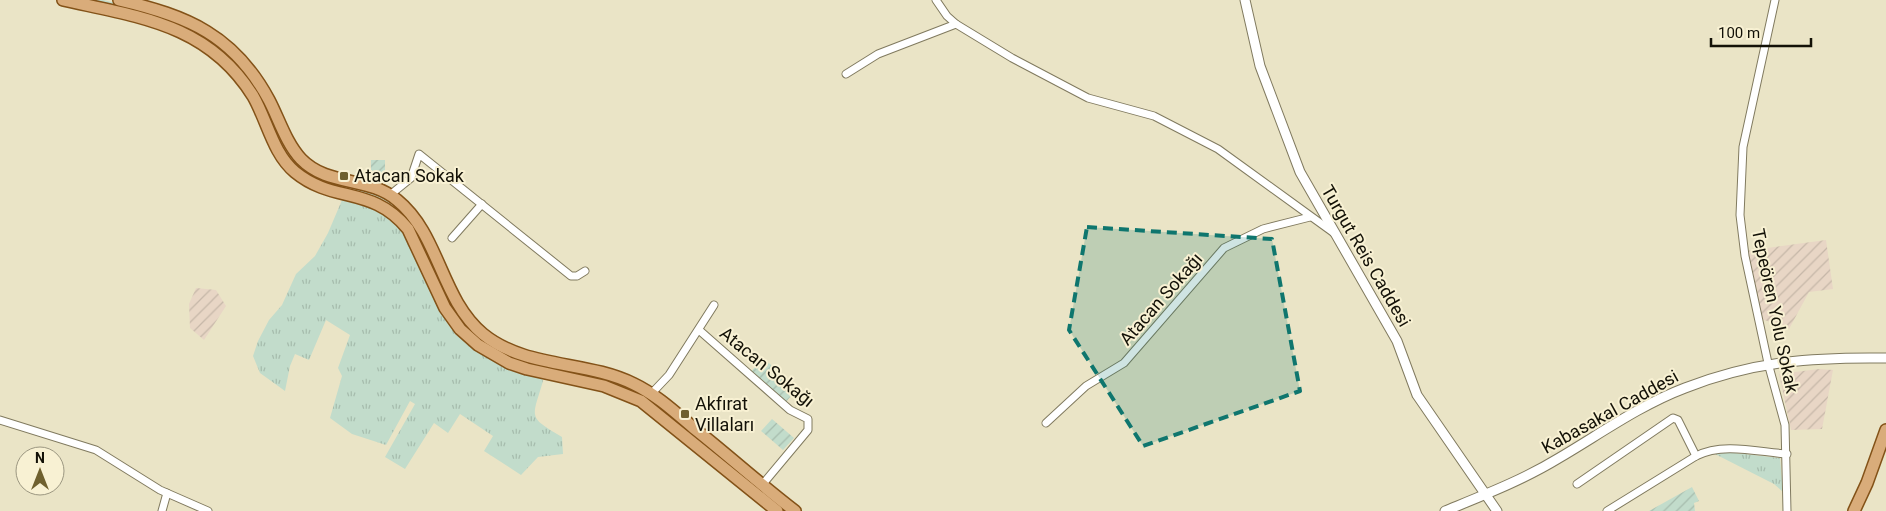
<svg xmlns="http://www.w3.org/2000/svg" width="1886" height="511" viewBox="0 0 1886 511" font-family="Roboto,sans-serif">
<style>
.industrial{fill:url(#industrial-furrows)}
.grass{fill:url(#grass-tufts)}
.garden{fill:url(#garden-furrows)}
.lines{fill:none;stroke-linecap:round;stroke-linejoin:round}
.minor-casing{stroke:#807a5f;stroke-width:9}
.tertiary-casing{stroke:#807a5f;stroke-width:11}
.primary-casing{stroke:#835218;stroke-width:14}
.minor{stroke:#fff;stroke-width:7}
.tertiary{stroke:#fff;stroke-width:9}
.primary{stroke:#d9ac7a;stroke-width:11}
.marked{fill:#0f766e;fill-opacity:0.2;stroke:#0f766e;stroke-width:4;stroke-dasharray:10 6;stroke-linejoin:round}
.poi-dot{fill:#6f602e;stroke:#f8f1d3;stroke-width:2}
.labels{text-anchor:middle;stroke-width:4;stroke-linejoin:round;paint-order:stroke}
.poi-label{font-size:18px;fill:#131107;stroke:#f8f1d3;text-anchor:start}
.street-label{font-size:18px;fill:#131107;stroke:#f8f1d3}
</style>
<defs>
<pattern id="industrial-furrows" width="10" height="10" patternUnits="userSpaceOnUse" patternTransform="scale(1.25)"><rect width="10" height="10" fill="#e8d6c5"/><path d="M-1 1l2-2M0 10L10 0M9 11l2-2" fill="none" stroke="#c6b7a8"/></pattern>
<pattern id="grass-tufts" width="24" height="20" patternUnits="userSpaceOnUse" patternTransform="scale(1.25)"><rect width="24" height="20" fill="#c2dccb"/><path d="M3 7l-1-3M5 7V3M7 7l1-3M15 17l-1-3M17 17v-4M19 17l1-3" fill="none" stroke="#a6bcad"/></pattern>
<pattern id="garden-furrows" width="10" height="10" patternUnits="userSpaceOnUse" patternTransform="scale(1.25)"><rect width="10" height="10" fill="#c2dccb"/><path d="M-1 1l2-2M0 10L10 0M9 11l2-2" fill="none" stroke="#a6bcad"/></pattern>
</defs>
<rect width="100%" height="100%" fill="#eae4c6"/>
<g class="industrial">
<path d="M1826 240 1833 289 1809 292 1789 329 1762 319 1746 251Z"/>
<path d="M196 288 216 290 226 306 204 340 190 328 189 304Z"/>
<path d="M1819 369 1833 370 1822 429 1791 430 1779 374Z"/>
</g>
<g class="grass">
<path d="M86 0H103L143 9 191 26 232 57 258 88 286 145 322 179 370 190 391 200 418 229 446 295 461 317 484 339 605 377 637 390 682 423 680 426 634 392 622 387 522 362C454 338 438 284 411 224 401 212 390 201 375 196 353 188 326 190 307 174 283 155 277 129 263 104 220 28 165 17 86 0Z"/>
<path d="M346 198C357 201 373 203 382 209 403 222 412 247 420 269 444 331 477 360 541 377L543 381C532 419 527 416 562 437L563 454 538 457 521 475 484 451 493 436 460 414 448 433 434 423 405 469 385 457 415 404 410 401 386 445 352 434 330 418 342 376 338 368 350 335 326 320 309 360 295 354 290 366 285 391 260 373 253 356 258 341 269 320 282 305 296 274 315 256 328 233 342 200Z"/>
<path d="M1726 452 1780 458 1783 492 1774 484 1713 453Z"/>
</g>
<g class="garden">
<path d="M371 160H385V174H376L371 170Z"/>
<path d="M763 358 798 388 785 403 750 373Z"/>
<path d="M772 419 794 438 783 450 761 431Z"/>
<path d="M1692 487 1699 501 1694 503 1695 511H1649Z"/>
</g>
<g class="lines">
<defs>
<g id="minor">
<path d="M936 0 947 16 956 24 1012 58 1088 98 1154 116 1218 149 1334 233"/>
<path d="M1775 0 1743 147 1740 215 1745 256 1768 363 1785 425 1787 511"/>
<path d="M846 74 878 54 956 24"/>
<path d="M390 195 411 178 419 154 571 276H577L585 271"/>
<path d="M452 238 482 204"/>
<path d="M699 330 790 410 808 419V430L762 485"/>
<path d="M651 394 669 375 714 305"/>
<path d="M0 420 96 450 160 490 208 511"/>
<path d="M1046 423 1086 386 1124 363 1224 248 1263 229 1310 217"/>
<path d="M1577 484 1673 418 1678 420 1696 456"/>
<path d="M162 511 167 493"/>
<path d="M1607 511 1696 456C1723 442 1758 452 1787 454"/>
</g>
<g id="tertiary">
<path d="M1245 0 1260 66 1300 172 1397 341 1417 395 1497 511"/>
<path d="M1445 511C1484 495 1523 480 1559 458 1600 434 1640 405 1685 388 1754 361 1813 357 1886 358"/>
</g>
<g id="primary">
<path d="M63 0C139 17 208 24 253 96 267 120 273 154 295 172 334 204 372 185 408 229L445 308 460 329 478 345 509 363 527 369 604 386 641 401 777 511"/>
<path d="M119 0C188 16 234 35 269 100 279 119 286 143 301 159 328 187 369 176 397 200 440 235 440 298 483 334 526 369 586 360 634 384 657 395 676 413 695 429 729 456 761 485 795 511"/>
<path d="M1854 511 1867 483 1886 430"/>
</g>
</defs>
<use href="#minor" class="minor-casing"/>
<use href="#tertiary" class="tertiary-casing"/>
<use href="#primary" class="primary-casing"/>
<use href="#minor" class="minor"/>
<use href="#tertiary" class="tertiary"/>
<use href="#primary" class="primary"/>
</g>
<path class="marked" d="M1087 227 1272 239 1300 391 1143 446 1069 330Z"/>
<g class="poi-dot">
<rect x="339" y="171" width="10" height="10" rx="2.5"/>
<rect x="680" y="409" width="10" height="10" rx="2.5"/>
</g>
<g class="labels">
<g class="poi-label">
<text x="354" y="182">Atacan Sokak</text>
<text x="695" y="410">Akfırat<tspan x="695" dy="21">Villaları</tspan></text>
</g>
<g class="street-label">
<text transform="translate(1366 256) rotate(60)" y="6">Turgut Reis Caddesi</text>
<text transform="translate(1161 299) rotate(-49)" y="6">Atacan Sokağı</text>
<text transform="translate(1775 311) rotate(78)" y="6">Tepeören Yolu Sokak</text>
<text transform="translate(767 367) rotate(39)" y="6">Atacan Sokağı</text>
<text transform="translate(1610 412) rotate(-29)" y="6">Kabasakal Caddesi</text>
</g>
</g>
<g transform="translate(40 471)"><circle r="24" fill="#f8f1d3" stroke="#9c9781"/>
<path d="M0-4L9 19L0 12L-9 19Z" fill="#6f602e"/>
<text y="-8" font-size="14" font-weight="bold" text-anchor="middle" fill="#131107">N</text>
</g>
<path d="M1711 38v8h100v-8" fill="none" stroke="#131107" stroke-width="2.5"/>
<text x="1718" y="38" font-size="15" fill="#131107" stroke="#f8f1d3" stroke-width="4" paint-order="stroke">100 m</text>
</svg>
